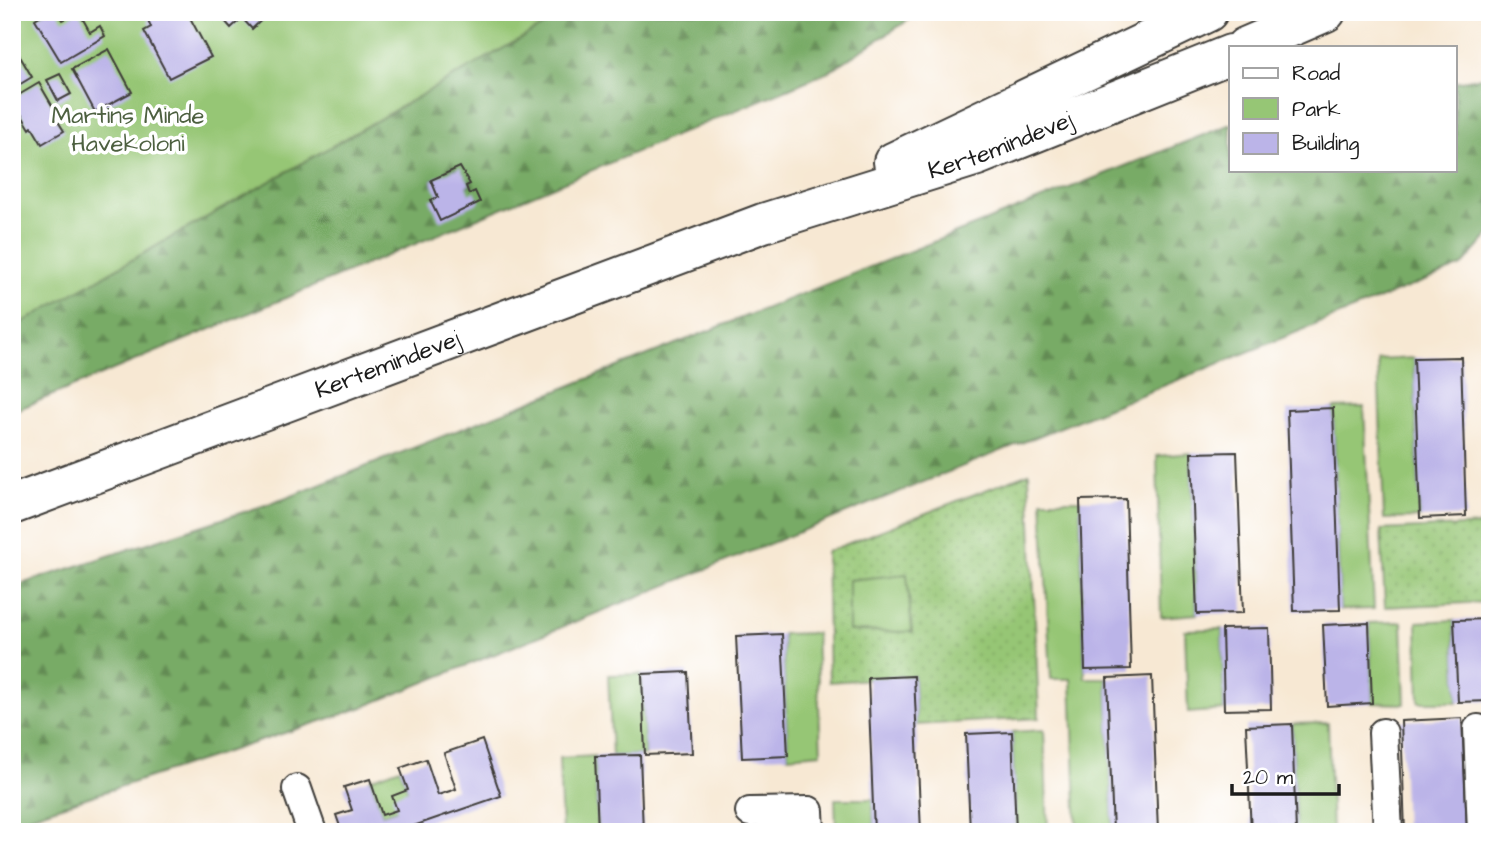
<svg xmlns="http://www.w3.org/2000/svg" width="1502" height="844" viewBox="0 0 1502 844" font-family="'Architects Daughter',sans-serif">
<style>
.grass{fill:url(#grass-dots);stroke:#597148;stroke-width:2}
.forest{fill:url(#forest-firs);stroke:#4a6441;stroke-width:2}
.green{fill:#96c675;stroke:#597148;stroke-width:2}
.building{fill:#bbb4e8}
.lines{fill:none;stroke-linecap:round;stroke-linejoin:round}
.minor-casing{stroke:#3d3b37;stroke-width:32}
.secondary-casing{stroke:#3d3b37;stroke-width:42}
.minor{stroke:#fff;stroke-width:28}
.secondary{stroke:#fff;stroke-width:38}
.labels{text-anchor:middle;stroke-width:7;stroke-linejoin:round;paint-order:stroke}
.park-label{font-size:24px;fill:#4d6040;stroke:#fff}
.street-label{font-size:24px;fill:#1c1c1c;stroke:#fff}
</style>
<defs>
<pattern id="grass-dots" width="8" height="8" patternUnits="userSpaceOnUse" patternTransform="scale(1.75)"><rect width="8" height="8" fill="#96c675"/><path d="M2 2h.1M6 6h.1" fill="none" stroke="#81aa65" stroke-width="1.8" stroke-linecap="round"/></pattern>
<pattern id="forest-firs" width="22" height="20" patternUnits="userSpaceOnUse" patternTransform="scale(1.75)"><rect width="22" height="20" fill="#78ab66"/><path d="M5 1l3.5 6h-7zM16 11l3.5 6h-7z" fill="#628a53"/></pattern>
</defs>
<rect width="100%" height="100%" fill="#fff"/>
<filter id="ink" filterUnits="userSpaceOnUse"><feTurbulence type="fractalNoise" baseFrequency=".0143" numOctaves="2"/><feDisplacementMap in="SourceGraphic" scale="14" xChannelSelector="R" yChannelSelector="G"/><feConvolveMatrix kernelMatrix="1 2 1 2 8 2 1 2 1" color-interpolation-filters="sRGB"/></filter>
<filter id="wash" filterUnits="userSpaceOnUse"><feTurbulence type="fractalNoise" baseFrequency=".00686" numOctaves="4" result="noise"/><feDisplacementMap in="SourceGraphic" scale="28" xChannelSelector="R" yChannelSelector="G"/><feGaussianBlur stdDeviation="1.57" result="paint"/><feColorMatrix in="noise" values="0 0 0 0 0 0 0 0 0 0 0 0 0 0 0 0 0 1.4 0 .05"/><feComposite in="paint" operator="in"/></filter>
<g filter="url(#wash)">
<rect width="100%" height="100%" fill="#f7e8d3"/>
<g class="grass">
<path d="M1029 473 1039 718 916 725 914 676 829 682 826 552Z"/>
<path d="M1483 525 1487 602 1385 607 1381 530Z"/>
</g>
<g class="forest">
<path d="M567 12H921L828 72 12 412V330L21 323Z"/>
<path d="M1490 76V234L1462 266 358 709 12 822V587L284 499 1231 124V170H1455V82Z"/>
</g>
<g class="green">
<path d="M12 12H567L21 323 12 330Z"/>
<path d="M1414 358 1420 518 1384 519 1378 360Z"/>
<path d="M1364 407 1374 609 1340 610 1333 408Z"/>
<path d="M1191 453 1197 614 1161 617 1157 456Z"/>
<path d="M1042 500H1080L1085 678H1107L1113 832H1077L1071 679H1051Z"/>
<path d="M907 574 912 632 849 631V580Z"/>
<path d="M1454 620 1458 702H1419L1417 622Z"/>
<path d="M1402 622 1405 704 1372 703 1369 623Z"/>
<path d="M1222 629 1224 710 1188 713 1185 630Z"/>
<path d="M816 633 821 753 788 756 782 634Z"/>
<path d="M642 674 645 755 612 756 608 675Z"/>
<path d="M1328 723 1332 832H1296L1292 724Z"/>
<path d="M1044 730 1048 832H1016L1012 732Z"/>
<path d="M595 756 598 832H562L559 758Z"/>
<path d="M400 768 408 790 397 810 382 815 370 779Z"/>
<path d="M835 799H873L874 832H836Z"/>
</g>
<g id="blocks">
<g class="building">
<path d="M46 12H58L63 20 79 12 90 32 100 26 105 36 61 62 35 19Z"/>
<path d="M161 12H166L169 17 177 12H187L211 57 169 78 144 31 151 27 148 20Z"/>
<path d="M217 12H270L252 29 242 18 231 28Z"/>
<path d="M109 49 132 92 95 112 72 69Z"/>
<path d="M18 53 32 77 12 89V57Z"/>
<path d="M60 74 71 94 58 101 47 80Z"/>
<path d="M39 83 57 114 54 115 64 131 42 144 32 127 30 129 12 99Z"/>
<path d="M460 167 470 184 466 186 469 194 475 191 480 202 440 221 430 200 438 197 431 180Z"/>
<path d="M1461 357 1466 516 1420 518 1414 358Z"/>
<path d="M1333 408 1340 610 1294 611 1287 410Z"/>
<path d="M1237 452 1243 613 1197 614 1191 453Z"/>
<path d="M1126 499 1131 669 1085 670 1080 500Z"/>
<path d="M1490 619V701L1458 702 1454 620Z"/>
<path d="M1369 623 1372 703 1327 706 1323 625Z"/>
<path d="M1269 628 1271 709 1224 710 1222 629Z"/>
<path d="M782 634 788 756 742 758 736 636Z"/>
<path d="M688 672 692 753 645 755 642 674Z"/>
<path d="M914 676 921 832H874L868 678Z"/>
<path d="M1152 676 1158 832H1113L1107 678Z"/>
<path d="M1462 718 1467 832H1405L1401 721Z"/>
<path d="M1292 724 1296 832H1251L1246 726Z"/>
<path d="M1012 732 1016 832H970L966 734Z"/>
<path d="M482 740 501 796 396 832H342L336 815 352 810 344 787 370 779 382 815 397 810 392 796 408 790 400 768 426 759 438 795 456 789 444 753Z"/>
<path d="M640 755 643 832H598L595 756Z"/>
</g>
</g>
</g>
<g filter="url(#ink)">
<use href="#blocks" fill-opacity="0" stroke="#3d3b37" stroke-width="2"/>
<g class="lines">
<defs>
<g id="minor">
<path d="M1478 729 1482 832"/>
<path d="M1383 733 1388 832"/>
<path d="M297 789 312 832"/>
<path d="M750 812 809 811 810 832"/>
</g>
<g id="secondary">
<path d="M1245 47 1326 12"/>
<path d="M893 162 1208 12"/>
<path id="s1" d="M12 505 763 223 977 156 1231 54"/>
</g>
</defs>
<use href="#minor" class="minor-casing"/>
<use href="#secondary" class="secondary-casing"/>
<use href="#minor" class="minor"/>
<use href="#secondary" class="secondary"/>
</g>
</g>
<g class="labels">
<g class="park-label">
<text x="128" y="123">Martins Minde<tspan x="128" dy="28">Havekoloni</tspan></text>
</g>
<g class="street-label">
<text dy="8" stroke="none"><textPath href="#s1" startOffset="1052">Kertemindevej</textPath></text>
<text dy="8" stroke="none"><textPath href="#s1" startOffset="401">Kertemindevej</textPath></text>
</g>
</g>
<rect width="1502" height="844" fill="none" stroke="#fff" stroke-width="42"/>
<rect x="1229" y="46" width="228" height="126" fill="#ffffff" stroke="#a4a4a4" stroke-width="2"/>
<rect x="1243" y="68" width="35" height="10" fill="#ffffff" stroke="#a4a4a4" stroke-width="2"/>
<text x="1292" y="80" font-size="21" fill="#1c1c1c">Road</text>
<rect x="1243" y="98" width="35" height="21" fill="#96c675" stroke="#a4a4a4" stroke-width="2"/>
<text x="1292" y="116" font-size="21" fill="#1c1c1c">Park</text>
<rect x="1243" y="133" width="35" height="21" fill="#bbb4e8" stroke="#a4a4a4" stroke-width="2"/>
<text x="1292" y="150" font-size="21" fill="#1c1c1c">Building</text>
<path d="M1232 784v10h107v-10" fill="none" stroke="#1c1c1c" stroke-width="3.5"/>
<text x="1243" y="784" font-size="21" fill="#1c1c1c" stroke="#ffffff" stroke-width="5" paint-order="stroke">20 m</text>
</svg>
